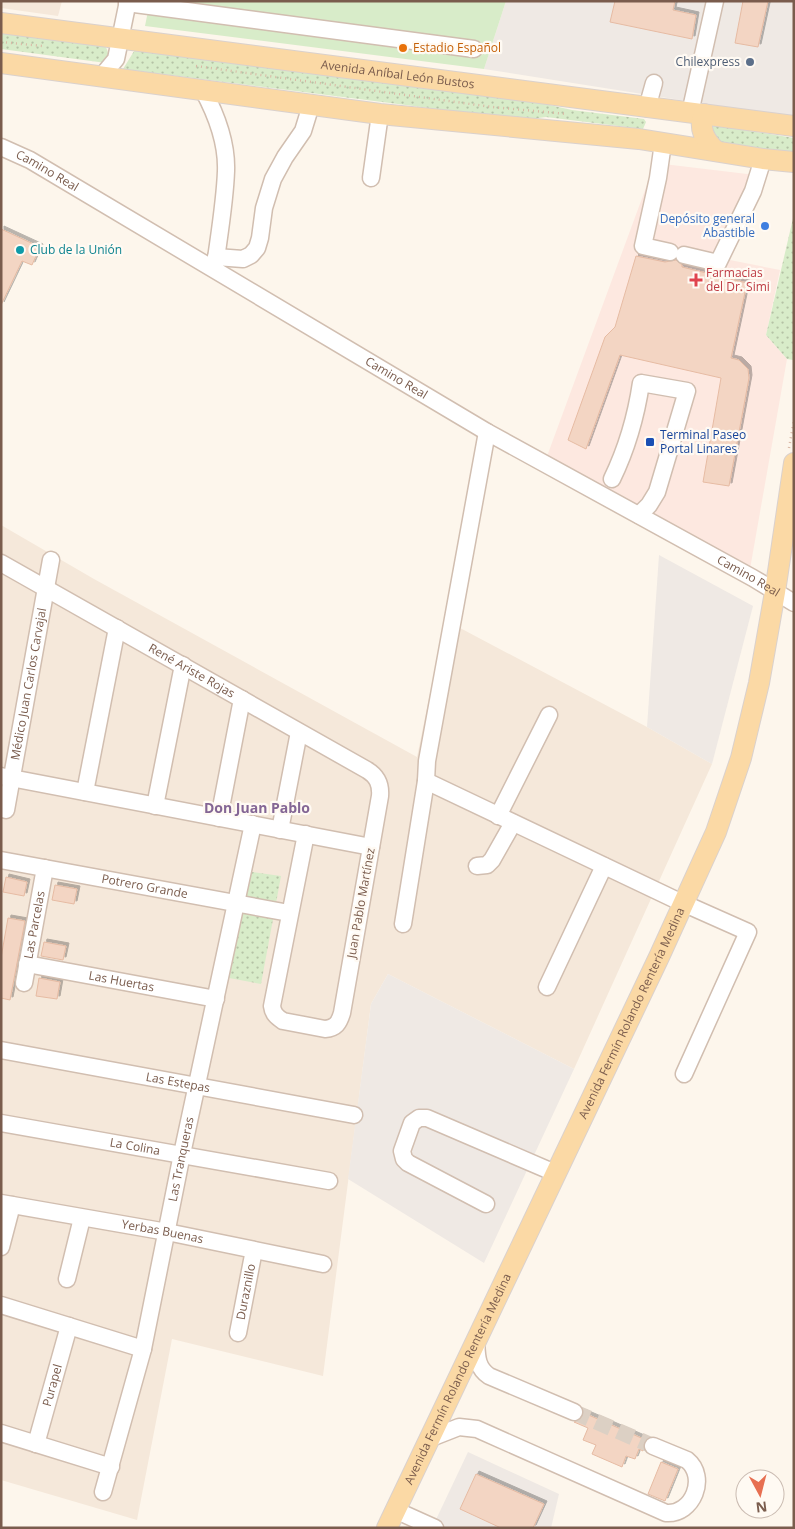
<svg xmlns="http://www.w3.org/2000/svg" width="795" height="1529" viewBox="0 0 795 1529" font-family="'Open Sans',sans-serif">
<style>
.residential{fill:#f5e8da}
.commercial{fill:#fde8e0}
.industrial{fill:#efe9e4}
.grass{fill:url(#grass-dots)}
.pitch{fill:#d8ecc9}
.building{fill:#f3d5c3;stroke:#e6bba3;filter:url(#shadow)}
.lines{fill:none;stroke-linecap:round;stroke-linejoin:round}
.minor-tunnel{stroke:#dcd0c4;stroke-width:16;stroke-dasharray:16 8;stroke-linecap:butt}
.minor-casing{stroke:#d1beb0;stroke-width:19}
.major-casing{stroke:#dad1cd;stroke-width:22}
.path{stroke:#d9b8a5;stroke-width:2.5;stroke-dasharray:1 4;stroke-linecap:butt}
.minor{stroke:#fff;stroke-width:16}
.major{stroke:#fbd9a5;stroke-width:20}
.food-dot{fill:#e8710a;stroke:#fffaf3;stroke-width:2}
.service-dot{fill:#5c6f8a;stroke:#fffaf3;stroke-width:2}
.shop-dot{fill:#3f7fe0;stroke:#fffaf3;stroke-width:2}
.culture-dot{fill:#0f9aa8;stroke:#fffaf3;stroke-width:2}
.health-dot{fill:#e0444e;stroke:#fffaf3;stroke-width:2}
.transit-dot{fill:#1a4fb4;stroke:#fffaf3;stroke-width:2}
.labels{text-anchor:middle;stroke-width:4.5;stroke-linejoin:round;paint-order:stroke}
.food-label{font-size:12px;fill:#c56008;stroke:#fffaf3;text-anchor:start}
.service-label{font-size:12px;fill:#4e5e75;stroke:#fffaf3;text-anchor:end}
.street-label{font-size:12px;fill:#7a5c4d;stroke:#fffaf3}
.shop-label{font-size:12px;fill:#366cbe;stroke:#fffaf3;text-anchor:end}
.culture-label{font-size:12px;fill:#0d838f;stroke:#fffaf3;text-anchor:start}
.health-label{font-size:12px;fill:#be3a42;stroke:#fffaf3;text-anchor:start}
.transit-label{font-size:12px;fill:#164399;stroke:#fffaf3;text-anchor:start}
.neighbourhood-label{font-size:14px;font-weight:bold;fill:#846695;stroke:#fffaf3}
</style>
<defs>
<pattern id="grass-dots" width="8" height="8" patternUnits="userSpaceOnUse" patternTransform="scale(1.25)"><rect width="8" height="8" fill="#d8ecc9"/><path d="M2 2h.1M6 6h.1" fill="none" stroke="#b4c2a5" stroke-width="1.8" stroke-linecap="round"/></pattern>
<filter id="shadow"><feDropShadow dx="3" dy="-3" stdDeviation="0" flood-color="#0004"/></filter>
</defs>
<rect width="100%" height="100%" fill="#fdf6ec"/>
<g class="residential">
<path d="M1 1H62L58 16 1 8Z"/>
<path d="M1 525 94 579 417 757 445 620 647 727 712 764 574 1069 388 974 371 1004 323 1376 172 1339 137 1520 1 1480Z"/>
</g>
<path class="commercial" d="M655 163 764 176 725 259 780 270 766 335 787 359 750 569 546 459Z"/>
<g class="industrial">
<path d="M506 1H794V118L484 69Z"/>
<path d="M659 555 753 606 712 764 647 727Z"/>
<path d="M388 974 574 1069 484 1263 348 1179 371 1004Z"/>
<path d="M468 1452 559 1494 551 1528H432Z"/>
</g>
<g class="grass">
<path d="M1 29 105 46C109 52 109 57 106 63L1 49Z"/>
<path d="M136 48 509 96 572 110 644 119 646 122 643 129 546 117 523 120 123 69Z"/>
<path d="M713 125 794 138V154L720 143 708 129Z"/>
<path d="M794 214V358L793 360 787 359 766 335Z"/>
<path d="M252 872 281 876 261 984 229 978Z"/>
</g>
<path class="pitch" d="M150 1H506L484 69 145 26Z"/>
<g class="building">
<path d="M615 1H675L673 10 696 15 692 39 610 22Z"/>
<path d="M743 1H768L758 47 735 43Z"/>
<path d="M1 229 40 247 32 265 22 261 1 305Z"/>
<path d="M636 256 665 262 676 260 682 265V267L747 283 731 358 739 360 748 369 749 378 729 486 703 482 721 378 620 355 586 449 568 440 605 337 615 327Z"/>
<path d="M6 877 27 882 24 896 3 892Z"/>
<path d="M55 885 77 889 74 904 52 900Z"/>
<path d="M8 918 25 921 10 1000 1 998V958Z"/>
<path d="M44 942 66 946 63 960 41 956Z"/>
<path d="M39 978 60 982 57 999 36 996Z"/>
<path d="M584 1413 646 1440 644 1443 643 1451 639 1449 635 1459 626 1456 622 1467 592 1454 596 1445 583 1440 588 1428 574 1422 580 1420Z"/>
<path d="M661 1462 678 1469 665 1501 648 1494Z"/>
<path d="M476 1474 544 1504 533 1528H501L460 1509Z"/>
</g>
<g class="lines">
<path class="minor-tunnel" d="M574 1412 653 1446"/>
<defs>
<g id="minor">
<path d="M127 3 474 49"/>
<path d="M101 77 116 59 128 1"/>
<path d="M203 90C216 114 227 143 226 171 225 201 219 236 215 266"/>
<path d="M647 108 654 83"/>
<path d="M690 113 715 1"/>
<path d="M663 143 658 178 643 246 670 252"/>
<path id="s1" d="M1 147 30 160 487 432 753 578 794 603"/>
<path d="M371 178 380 114"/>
<path d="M684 255 718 263 753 191 763 159"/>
<path d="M216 257 243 259 251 255 257 248 260 238 264 208 273 179 285 157 303 131 311 105"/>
<path d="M612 479C627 448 636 417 641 383L687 391 657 492 649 505 639 515"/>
<path id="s2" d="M1 563 367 770C377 776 381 784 380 796L342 1013C339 1023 336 1028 325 1029L283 1021C277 1017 273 1014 272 1006L306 834"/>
<path d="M1 776 371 847"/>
<path d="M426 781 676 900 748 932 684 1074"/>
<path d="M85 792 117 628"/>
<path d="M155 806 183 665"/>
<path id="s3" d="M6 810 51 560"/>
<path d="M498 816 549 715"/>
<path d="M219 818 242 699"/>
<path d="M280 830 299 732"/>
<path id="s4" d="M1 860 289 913"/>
<path d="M477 866 487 865 492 860 513 823"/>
<path d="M403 924 426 781 427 761 487 432"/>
<path id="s5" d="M27 964 216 999"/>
<path id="s6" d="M24 983 45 868"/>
<path d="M547 987 604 866"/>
<path id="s7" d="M1 1050 354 1115"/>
<path id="s8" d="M1 1123 329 1181"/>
<path id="s9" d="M1 1203 167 1232 323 1264"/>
<path d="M486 1204 408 1163 404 1159 402 1151 412 1123 419 1118H427L555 1173"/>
<path d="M1 1247 12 1205"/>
<path d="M67 1279 82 1218"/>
<path d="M1 1305 143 1349"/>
<path id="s10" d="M238 1333 254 1250"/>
<path d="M476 1340C477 1355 476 1367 489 1376L574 1412"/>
<path d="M1 1433 111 1467"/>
<path d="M431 1438 459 1427 477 1429 666 1513C693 1515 708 1477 687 1460L653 1446"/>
<path id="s11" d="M36 1444 69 1326"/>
<path id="s12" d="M103 1492 143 1349 182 1154 253 824"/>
<path d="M395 1510 435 1528"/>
</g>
<g id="major">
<path id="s13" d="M1 23 794 126"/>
<path d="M1 63 380 114 639 139 763 159 794 162"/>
<path d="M704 114C698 128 705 141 716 151"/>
<path id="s14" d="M387 1528 659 957 716 832 741 758 759 683 775 592 794 463"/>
</g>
</defs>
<use href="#minor" class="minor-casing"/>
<use href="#major" class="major-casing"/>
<g class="path">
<path d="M1 42 43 46"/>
<path d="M196 66 492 107 567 114"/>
<path d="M789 448 794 420"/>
</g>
<use href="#minor" class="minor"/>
<use href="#major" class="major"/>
</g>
<circle class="food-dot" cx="403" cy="48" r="5"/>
<circle class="service-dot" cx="750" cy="62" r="5"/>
<circle class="shop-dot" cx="765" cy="226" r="5"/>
<circle class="culture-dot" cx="20" cy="250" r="5"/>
<path class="health-dot" d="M693.5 272.5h5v5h5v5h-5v5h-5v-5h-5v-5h5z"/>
<rect class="transit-dot" x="645" y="437" width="10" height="10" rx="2.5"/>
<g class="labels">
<g class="food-label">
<text x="413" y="52">Estadio Español</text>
</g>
<g class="service-label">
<text x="740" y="66">Chilexpress</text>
</g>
<g class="street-label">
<text dy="4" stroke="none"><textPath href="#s13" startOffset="400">Avenida Aníbal León Bustos</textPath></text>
<text dy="4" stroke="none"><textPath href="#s1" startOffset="52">Camino Real</textPath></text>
<text dy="4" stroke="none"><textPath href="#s1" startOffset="458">Camino Real</textPath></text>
<text dy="4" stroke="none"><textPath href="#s1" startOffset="862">Camino Real</textPath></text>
<text dy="4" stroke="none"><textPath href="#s2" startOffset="219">René Ariste Rojas</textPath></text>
<text dy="4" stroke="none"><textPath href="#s3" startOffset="128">Médico Juan Carlos Carvajal</textPath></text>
<text dy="4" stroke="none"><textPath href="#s4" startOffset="146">Potrero Grande</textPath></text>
<text transform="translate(361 903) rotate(-80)" y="4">Juan Pablo Martínez</text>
<text dy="4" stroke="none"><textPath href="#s6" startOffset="59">Las Parcelas</textPath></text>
<text dy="4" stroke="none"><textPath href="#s5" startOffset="96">Las Huertas</textPath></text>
<text dy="4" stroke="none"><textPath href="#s14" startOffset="570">Avenida Fermín Rolando Rentería Medina</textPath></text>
<text dy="4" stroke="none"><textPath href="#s7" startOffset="180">Las Estepas</textPath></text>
<text dy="4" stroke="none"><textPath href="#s8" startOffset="136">La Colina</textPath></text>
<text dy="4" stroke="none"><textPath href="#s12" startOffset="342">Las Tranqueras</textPath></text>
<text dy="4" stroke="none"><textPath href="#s9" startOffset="164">Yerbas Buenas</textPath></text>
<text dy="4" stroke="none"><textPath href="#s10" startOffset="42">Duraznillo</textPath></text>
<text dy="4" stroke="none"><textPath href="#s14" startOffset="165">Avenida Fermín Rolando Rentería Medina</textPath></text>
<text dy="4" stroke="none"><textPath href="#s11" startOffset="61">Purapel</textPath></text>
</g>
<g class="shop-label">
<text x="755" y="223">Depósito general<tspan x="755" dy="14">Abastible</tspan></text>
</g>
<g class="culture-label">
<text x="30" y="254">Club de la Unión</text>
</g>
<g class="health-label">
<text x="706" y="277">Farmacias<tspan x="706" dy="14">del Dr. Simi</tspan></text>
</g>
<g class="transit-label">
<text x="660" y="439">Terminal Paseo<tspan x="660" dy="14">Portal Linares</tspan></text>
</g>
<g class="neighbourhood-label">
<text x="257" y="813">Don Juan Pablo</text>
</g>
</g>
<rect width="795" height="1529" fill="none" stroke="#7a5c4d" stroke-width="5"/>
<g transform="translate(760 1494) rotate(173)"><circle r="24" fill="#fffaf3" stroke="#cabbb1"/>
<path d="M0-4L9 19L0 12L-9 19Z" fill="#e76f51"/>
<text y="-8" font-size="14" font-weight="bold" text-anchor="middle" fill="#7a5c4d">N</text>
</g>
</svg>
